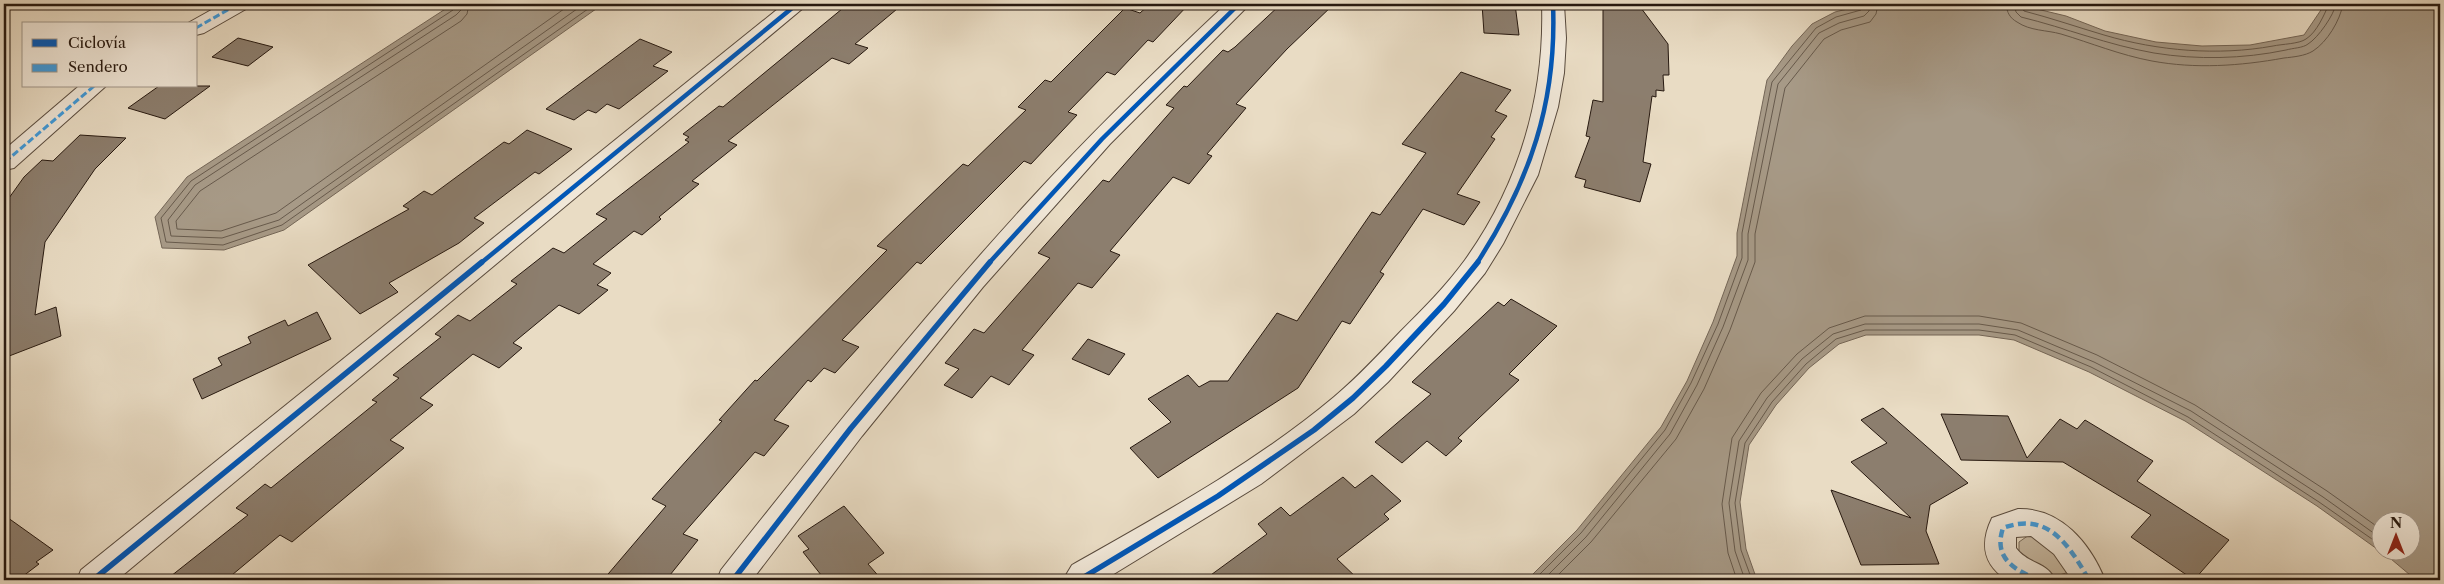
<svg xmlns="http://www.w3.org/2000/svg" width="2444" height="584" viewBox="0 0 2444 584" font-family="'Libre Caslon Text',serif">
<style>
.green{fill:#c8bba5;stroke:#786a5a}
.water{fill:#a79a87;stroke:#746657;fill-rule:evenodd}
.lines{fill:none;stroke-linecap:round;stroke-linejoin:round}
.shore{stroke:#675a4c;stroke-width:1}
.building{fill:#8c7e6e;stroke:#271910}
.minor-casing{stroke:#584a3d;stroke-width:2}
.minor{fill:#f1e8d9;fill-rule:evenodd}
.quiet-far1{stroke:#3d9bde;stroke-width:3;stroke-dasharray:7 3;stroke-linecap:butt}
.quiet{stroke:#3d9bde;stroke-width:4.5;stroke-dasharray:8 4.5;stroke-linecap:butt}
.cycleway-far1-casing{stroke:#f1e8d9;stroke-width:7}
.cycleway-casing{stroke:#f1e8d9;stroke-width:9}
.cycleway-far1{stroke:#0057b8;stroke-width:4.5}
.cycleway{stroke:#0057b8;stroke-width:5.5}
</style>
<rect width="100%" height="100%" fill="#e9dcc4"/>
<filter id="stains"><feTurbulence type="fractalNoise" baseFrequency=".004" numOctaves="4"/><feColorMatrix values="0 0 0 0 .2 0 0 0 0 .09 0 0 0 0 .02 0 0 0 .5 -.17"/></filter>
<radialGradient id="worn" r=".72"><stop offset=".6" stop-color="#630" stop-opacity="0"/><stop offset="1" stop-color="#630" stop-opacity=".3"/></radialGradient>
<path class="green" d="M2029 535H2036L2070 568 2066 573 2053 577 2019 554V542Z"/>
<g class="water">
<path d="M453 4H603L284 230 224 250 162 248 155 217 187 177Z"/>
<path d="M1868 4H2016L2066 16 2105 31 2156 42 2202 46 2250 45 2304 35 2325 4H2440V580H2416L2391 559 2317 506 2185 421 2089 372 2014 340 1979 335H1866L1839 344 1809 368 1776 405 1749 445 1740 502 1746 549 1757 580H1527L1577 530 1661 427 1687 381 1713 322 1737 256V233L1767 80 1792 46 1812 24 1835 12ZM2382 522H2412V552H2382Z"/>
</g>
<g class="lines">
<g class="shore">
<path d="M455 4 453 10 191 181 161 218 166 242 223 245 282 225 595 4"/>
<path d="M462 4 461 10 456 15 195 185 168 220 171 236 222 238 279 220 584 4"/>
<path d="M469 4 467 14 461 21 200 191 176 221 177 229 221 231 276 213 571 4"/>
<path d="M2006 4C2007 13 2010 18 2017 22 2030 31 2047 30 2061 34 2091 43 2120 55 2152 61 2195 69 2240 66 2284 58 2293 57 2305 56 2313 51 2327 42 2340 21 2343 4"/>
<path d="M2014 4 2016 12 2021 17C2066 28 2108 45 2154 53 2197 60 2243 59 2286 50 2293 48 2303 48 2308 44 2318 38 2334 15 2336 4"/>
<path d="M2020 4 2024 11C2051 18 2077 27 2104 35 2158 51 2218 56 2273 46 2282 44 2299 44 2306 39 2317 32 2324 15 2329 4"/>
<path d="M1534 580 1581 533 1665 430 1691 383 1718 324 1742 258V233L1772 82 1816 28 1836 17 1861 10 1864 4"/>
<path d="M1543 580 1586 537 1670 434 1697 385 1723 327 1748 260V234L1778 84 1819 33 1839 23 1864 16 1869 11 1871 4"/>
<path d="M1553 580 1591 542 1676 439 1704 389 1730 330 1755 262V234L1785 88 1824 39 1841 30 1870 22 1876 14 1878 4"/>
<path d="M1737 580 1728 553 1722 504 1732 438 1761 393 1797 354 1829 328 1865 316H1979L2021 323 2097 355 2195 405 2327 491 2382 530"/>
<path d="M1745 580 1735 551 1729 503 1739 441 1767 398 1802 359 1833 334 1865 324H1979L2018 330 2094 362 2191 411 2323 497 2382 539"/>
<path d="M1752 580 1741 550 1735 503 1745 443 1772 402 1806 364 1836 339 1865 330H1979L2015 335 2091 367 2188 417 2319 502 2382 546"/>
</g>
</g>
<g class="building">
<path d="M848 4H903L855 44 868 48 849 64 832 58 728 141 737 145 692 181 699 184 659 217 661 219 642 235 634 231 593 264 611 273 597 285 608 290 579 314 559 305 513 343 522 348 499 368 473 354 420 398 433 405 390 440 404 448 292 542 280 535 226 580H166L248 515 236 508 265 484 271 488 377 402 372 400 399 378 393 375 441 337 435 334 458 315 470 321 517 284 511 281 553 248 564 253 607 219 596 214 689 142 685 140 689 137 683 134 719 106 723 107Z"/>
<path d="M1150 4H1189L1153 42 1148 40 1115 75 1107 72 1068 112 1077 115 1031 164 1024 161 921 264 917 262 842 340 859 347 835 373 824 368 811 382 808 380 774 420 789 426 764 456 755 452 683 534 698 540 666 580H603L666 506 652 499 722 421 719 420 755 380 757 381 887 250 877 246 963 164 968 166 1026 110 1018 107 1045 80 1051 82 1125 8 1140 13Z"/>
<path d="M1281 4H1334L1287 49 1236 104 1246 108 1207 154 1212 156 1189 184 1173 177 1110 251 1120 255 1092 288 1078 283 1022 350 1034 355 1009 385 991 376 972 398 944 385 959 369 945 363 974 329 984 333 1050 258 1038 253 1103 180 1109 182 1174 108 1166 105 1184 86 1187 87 1223 50 1228 52 1235 47Z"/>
<path d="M1482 4H1515L1519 35 1484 33Z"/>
<path d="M1603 4H1638L1668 44 1669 75H1663L1664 91 1656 90V97L1652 96 1643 162 1651 164 1640 202 1584 187 1586 180 1575 177 1590 137 1586 136 1593 100 1603 102Z"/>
<path d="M238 38 273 47 248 66 212 57Z"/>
<path d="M640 39 672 52 653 66 668 71 619 109 607 104 596 113 588 110 574 120 546 109Z"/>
<path d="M1461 72 1511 90 1495 111 1507 116 1491 137 1495 139 1457 194 1480 202 1464 225 1423 209 1380 272 1384 274 1350 324 1342 321 1298 388 1158 478 1130 448 1171 422 1148 399 1188 375 1199 387 1210 381H1228L1277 313 1297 321 1372 212 1380 215 1426 153 1402 144Z"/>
<path d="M159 86H210L165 119 128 108Z"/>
<path d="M527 130 572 149 539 174 535 172 474 218 484 223 459 243 389 283 398 292 360 314 308 265 409 209 403 206 424 191 432 195 504 142 509 144Z"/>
<path d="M80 135 126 138 95 169 45 242 35 315 56 307 61 336 4 358V205L24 177 42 160 53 161Z"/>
<path d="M1511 299 1557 326 1509 374 1519 380 1458 438 1462 441 1446 456 1427 441 1402 463 1375 442 1431 394 1412 382 1498 302 1504 306Z"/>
<path d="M317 312 331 339 202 399 193 379 222 365 218 358 251 343 248 337 285 320 288 326Z"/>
<path d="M1088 339 1125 354 1109 375 1072 359Z"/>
<path d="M1883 408 1968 483 1930 505 1926 531 1939 564 1861 565 1831 490 1911 518 1851 462 1887 443 1861 420Z"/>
<path d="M1941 414 2008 416 2027 458 2060 419 2077 429 2085 420 2153 461 2137 481 2229 540 2194 580 2131 537 2151 515 2063 462 1961 460Z"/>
<path d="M1372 475 1401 501 1384 514 1389 519 1337 559 1359 580H1204L1267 534 1258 524 1281 507 1290 516 1343 477 1355 488Z"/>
<path d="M844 506 884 553 868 564 882 580H825L803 552 809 549 798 536Z"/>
<path d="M4 515 53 550 36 562 39 564 18 580H4Z"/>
</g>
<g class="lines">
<defs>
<g id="minor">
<path d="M222 4H249L246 9 204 33 196 35V24L188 23Z"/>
<path d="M784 4H808L117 580H77L81 570Z"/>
<path d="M1226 4H1250L1110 144 983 287 862 436 752 580H717L721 570C820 445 919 321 1027 203 1090 134 1158 68 1226 4Z"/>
<path d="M1542 4H1564L1566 38 1564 73 1558 107 1538 175 1503 244 1485 273 1454 311 1388 382 1354 414 1261 484 1104 580H1063L1072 565C1162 514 1254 464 1334 397 1358 377 1379 354 1400 332 1423 309 1446 286 1465 260 1519 185 1545 96 1542 4Z"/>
<path d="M79 86H106L14 168 4 170V150Z"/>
<path d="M2018 509C2061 508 2090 543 2105 580H2072L2054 554 2031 536 2016 537V548C2029 565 2048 562 2055 580H2007C1982 564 1980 543 1992 518Z"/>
</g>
</defs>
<use href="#minor" class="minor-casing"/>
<use href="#minor" class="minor"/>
<g class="quiet-far1">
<path d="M196 28 238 4"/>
<path d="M5 162 94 86"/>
</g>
<path class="quiet" d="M2039 580C2014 570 1993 558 2003 528 2048 511 2069 545 2089 580"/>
<defs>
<g id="cycleway-far1">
<path d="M481 263 797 4"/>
<path d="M989 263 1102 139 1239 4"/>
<path d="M1477 263C1530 181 1557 102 1553 4"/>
</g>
<g id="cycleway">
<path d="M93 580 482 262"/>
<path d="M733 580 851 428 990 262"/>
<path d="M1079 580 1218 496 1314 430 1353 398 1386 366 1444 304 1478 262"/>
</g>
</defs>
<use href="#cycleway-far1" class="cycleway-far1-casing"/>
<use href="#cycleway" class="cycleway-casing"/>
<use href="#cycleway-far1" class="cycleway-far1"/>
<use href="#cycleway" class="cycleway"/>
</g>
<rect width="2444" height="584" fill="none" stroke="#e9dcc4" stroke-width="20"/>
<rect x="5" y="5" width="2434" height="574" fill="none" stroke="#271910" stroke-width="2.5"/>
<rect x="10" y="10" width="2424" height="564" fill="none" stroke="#271910"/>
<rect x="22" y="22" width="175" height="65" fill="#f1e8d9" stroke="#a09589"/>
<rect x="32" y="39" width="25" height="8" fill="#0057b8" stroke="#a09589"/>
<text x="68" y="48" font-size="15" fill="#271910">Ciclovía</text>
<rect x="32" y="64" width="25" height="8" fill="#3d9bde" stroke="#a09589"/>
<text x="68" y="72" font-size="15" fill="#271910">Sendero</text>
<g transform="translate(2396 536)"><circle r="24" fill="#f1e8d9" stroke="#a09589"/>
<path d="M0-4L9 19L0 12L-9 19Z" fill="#8f2418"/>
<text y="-8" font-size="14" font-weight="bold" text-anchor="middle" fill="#271910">N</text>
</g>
<rect width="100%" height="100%" filter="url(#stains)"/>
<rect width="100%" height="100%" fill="url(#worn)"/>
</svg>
